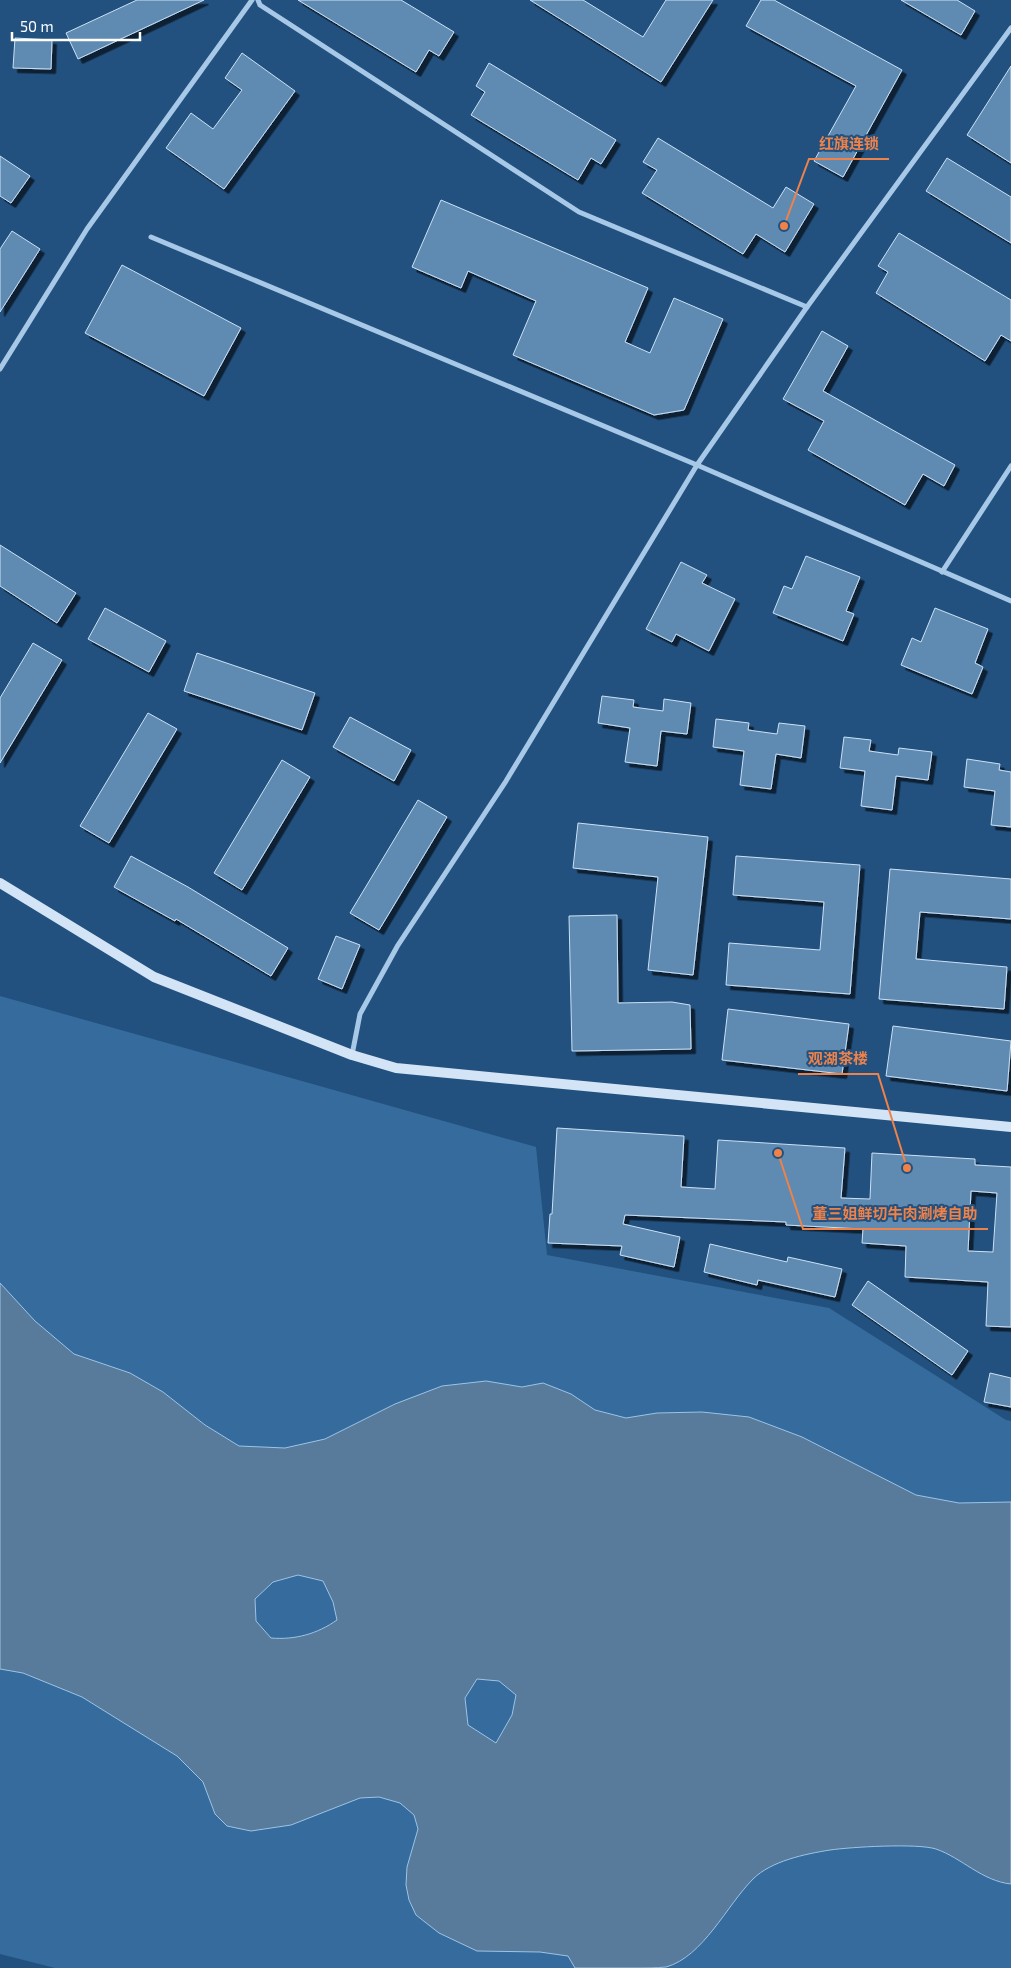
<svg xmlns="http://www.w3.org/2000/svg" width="1011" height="1968" viewBox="0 0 1011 1968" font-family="'Exo 2','Noto Sans SC',sans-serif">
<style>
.green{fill:#366c9d}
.water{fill:#587a9b;stroke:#9bc4e8;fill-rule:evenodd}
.building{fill:#5f8ab2;stroke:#cbe1f5;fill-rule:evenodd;filter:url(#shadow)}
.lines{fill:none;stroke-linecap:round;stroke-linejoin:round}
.street{stroke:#a7c9e7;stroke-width:5}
.secondary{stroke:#d2e4f6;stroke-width:10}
.leader{fill:none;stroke:#ee8249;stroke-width:2}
.callout-dot{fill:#ee8249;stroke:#22517f;stroke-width:2}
.callout-label{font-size:15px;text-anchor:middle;font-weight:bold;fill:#ee8249;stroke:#22517f;stroke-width:4;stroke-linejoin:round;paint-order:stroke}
</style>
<defs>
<filter id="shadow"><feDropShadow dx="4.5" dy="4.5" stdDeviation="0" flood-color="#0009"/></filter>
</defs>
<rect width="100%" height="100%" fill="#22517f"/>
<path class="green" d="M0 996 536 1147 547 1255 829 1308 1006 1420 1011 1421V1968H55L0 1954Z"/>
<path class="water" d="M0 1283 35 1321 74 1354 130 1373 163 1392 205 1425 239 1446 285 1448 325 1439 395 1404 442 1386 486 1381 522 1387 543 1383 571 1394 595 1410 626 1418 657 1413 702 1412 749 1417 802 1437 916 1495 959 1503 1011 1502V1884C982 1881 962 1858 936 1849 917 1843 851 1847 830 1850 805 1854 771 1861 753 1879 727 1905 703 1957 666 1967 656 1968 645 1968 635 1968 615 1968 595 1968 575 1968L568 1956 540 1952 477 1951 439 1933 416 1915 409 1900 406 1885 407 1867 418 1829 414 1815 400 1803 379 1797 360 1798 291 1825 251 1831 227 1826 215 1814 203 1782 177 1756 82 1697 23 1673 0 1669ZM298 1575 323 1581 333 1602 337 1620C317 1634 295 1640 271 1638L256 1621 255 1599 273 1582ZM477 1679 499 1681 516 1695 512 1715 496 1743 468 1725 465 1698Z"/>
<g class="building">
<path d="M137 0H204L78 59 66 33Z"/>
<path d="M298 0H401L454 32 439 56 429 50 416 72Z"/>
<path d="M530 0H583L643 37 666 0H713L661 82Z"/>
<path d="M761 0H774L902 70 843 177 814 161 856 86 746 26Z"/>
<path d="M901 0H957L975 11 961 35Z"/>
<path d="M15 38 52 40 51 69 13 68Z"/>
<path d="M242 53 295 91 224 189 166 148 191 113 213 129 242 90 225 78Z"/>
<path d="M489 63 616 140 601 164 591 158 578 180 471 115 485 92 476 86Z"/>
<path d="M1011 66V163L967 135Z"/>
<path d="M658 138 773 208 786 187 814 204 785 252 756 234 743 254 642 193 657 170 643 162Z"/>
<path d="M0 156 30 176 11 203 0 196Z"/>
<path d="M947 158 1011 197V243L926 191Z"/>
<path d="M441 200 648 288 625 342 650 353 674 298 723 319 684 410 654 415 513 355 536 301 468 271 461 288 412 267Z"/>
<path d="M12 231 40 249 0 312V249Z"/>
<path d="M899 233 1011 300V341L1001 335 985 361 876 293 888 272 878 266Z"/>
<path d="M122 265 241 328 204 396 85 333Z"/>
<path d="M822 331 848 346 823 391 955 465 944 486 923 474 905 505 808 450 824 421 783 399Z"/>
<path d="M0 545 76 593 57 623 0 586Z"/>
<path d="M806 556 860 577 846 611 854 614 843 641 773 613 784 586 792 589Z"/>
<path d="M681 562 707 575 702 583 735 599 709 651 676 634 672 642 646 629Z"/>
<path d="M105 608 166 641 149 672 88 639Z"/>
<path d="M935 608 988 629 975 663 983 667 972 694 901 665 912 638 921 642Z"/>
<path d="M33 643 62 660 0 763V698Z"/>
<path d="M197 653 315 693 302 730 184 691Z"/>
<path d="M602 696 634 700 633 707 663 711 664 699 691 703 687 734 661 731 657 766 625 762 630 728 598 723Z"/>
<path d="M148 713 177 729 109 843 80 826Z"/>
<path d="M350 717 411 750 394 781 333 747Z"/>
<path d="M716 719 749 723 748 730 777 734 779 723 805 726 801 758 776 754 771 789 740 785 744 751 713 747Z"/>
<path d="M844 737 871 740 869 751 898 755 899 748 932 752 928 780 896 776 892 810 861 806 865 771 840 768Z"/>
<path d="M967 759 1000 764 999 770 1011 772V827L991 825 995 791 964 787Z"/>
<path d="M282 760 310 777 242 890 214 873Z"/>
<path d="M418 800 447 817 379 930 350 913Z"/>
<path d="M578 823 708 837 693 975 648 970 658 877 573 868Z"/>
<path d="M131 856 188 887 288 948 271 976 176 919 175 921 114 887Z"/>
<path d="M736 856 860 865 850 994 726 985 729 943 820 950 824 902 733 895Z"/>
<path d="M890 869 1011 879V919L920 912 916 959 1007 967 1004 1009 879 999Z"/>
<path d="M617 915 618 1003 672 1002 690 1005 691 1049 572 1051 569 916Z"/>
<path d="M336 936 360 945 342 989 318 979Z"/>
<path d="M728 1009 849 1024 842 1074 722 1060Z"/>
<path d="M893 1026 1011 1041 1007 1091 886 1076Z"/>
<path d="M557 1128 684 1136 681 1187 715 1189 718 1140 845 1148 841 1198 870 1199 872 1153 975 1159V1165L1011 1167V1327L986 1326 988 1282 905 1277 906 1246 862 1243 863 1229 786 1225V1222L625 1215 623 1224 680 1237 674 1267 620 1255 622 1246 548 1243 550 1214H552ZM971 1191 997 1193 993 1252 968 1251Z"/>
<path d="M710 1244 787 1262 788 1257 842 1269 835 1297 758 1280 757 1285 704 1272Z"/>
<path d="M868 1281 968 1351 952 1375 852 1305Z"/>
<path d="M990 1373 1011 1378V1407L984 1402Z"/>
</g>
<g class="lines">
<g class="street">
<path d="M258 0 260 5 579 212 807 307"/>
<path d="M151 237 697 465 1011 601"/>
<path d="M0 369 87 229 252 0"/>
<path d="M942 572 1011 466"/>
<path d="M352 1055 360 1014 398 945 506 781 697 465 807 307 1011 28"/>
</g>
<path class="secondary" d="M0 883 154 977 352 1055 396 1068 1011 1127"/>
</g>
<path class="leader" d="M784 226L809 159H889M907 1168L878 1074H798M778 1153L803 1229H988"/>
<g class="callout-dot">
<circle cx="784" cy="226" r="5"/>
<circle cx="907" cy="1168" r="5"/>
<circle cx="778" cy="1153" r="5"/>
</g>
<g class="callout-label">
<text x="849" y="149">红旗连锁</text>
<text x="838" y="1064">观湖茶楼</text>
<text x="895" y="1219">董三姐鲜切牛肉涮烤自助</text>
</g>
<path d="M12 32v8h128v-8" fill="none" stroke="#ffffff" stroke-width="2.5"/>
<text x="20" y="32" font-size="15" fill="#ffffff" stroke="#22517f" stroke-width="4" paint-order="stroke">50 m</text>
</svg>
